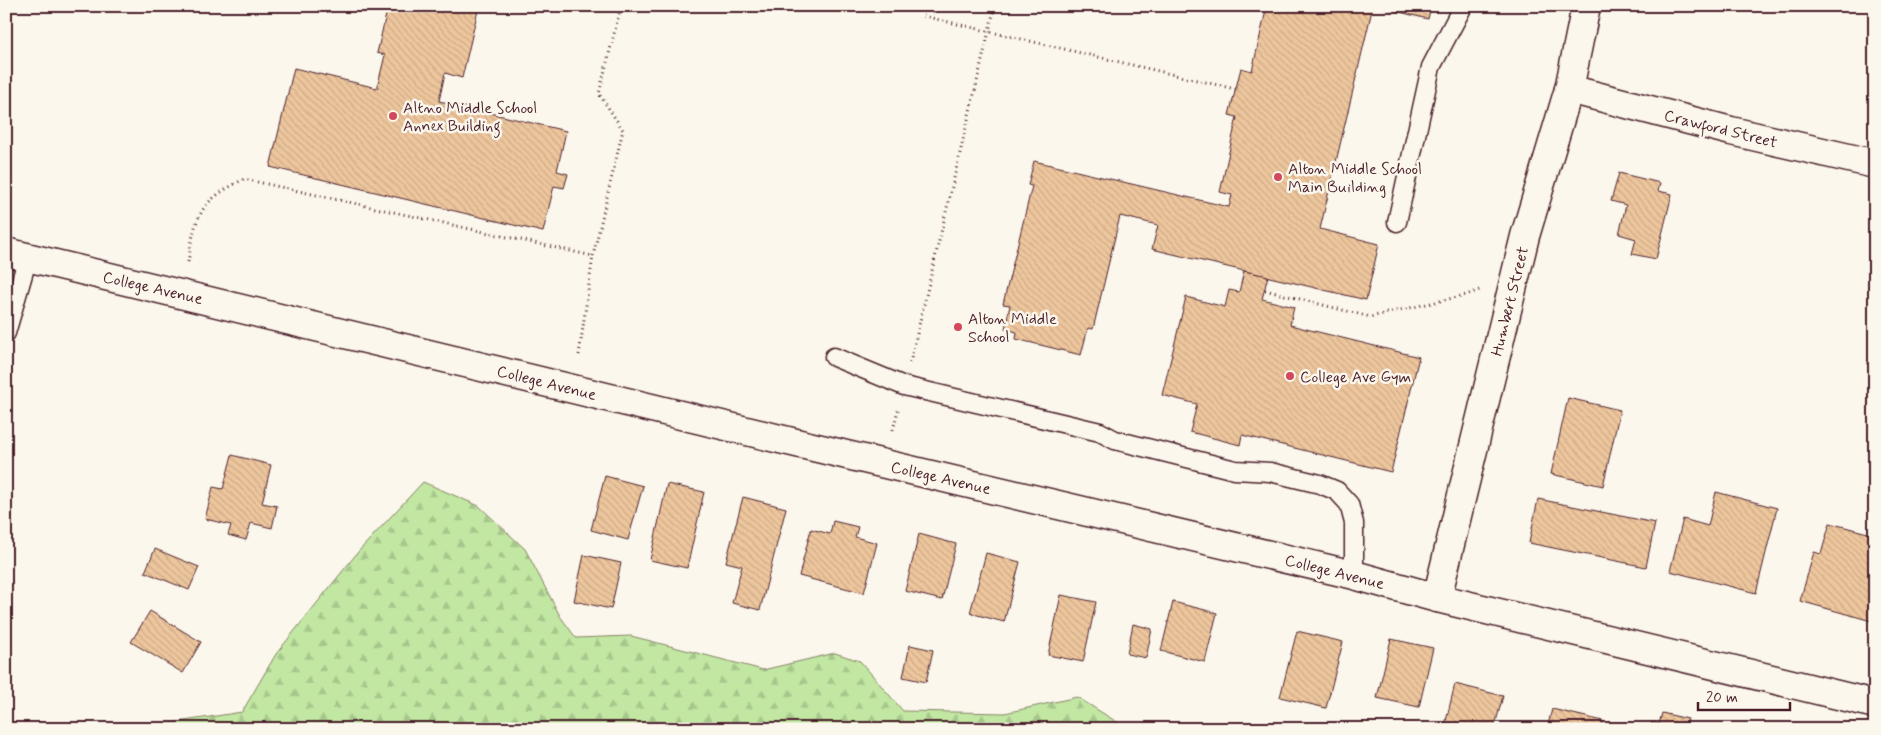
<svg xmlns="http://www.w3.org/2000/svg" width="1881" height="735" viewBox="0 0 1881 735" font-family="Mynerve,sans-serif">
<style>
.forest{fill:url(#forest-firs);stroke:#868366}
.building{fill:url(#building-back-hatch);stroke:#4a1f2b}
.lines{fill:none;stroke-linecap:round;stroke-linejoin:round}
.service-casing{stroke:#4a1f2b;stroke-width:21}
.minor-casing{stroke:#4a1f2b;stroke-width:31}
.secondary-casing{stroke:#4a1f2b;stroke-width:31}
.path{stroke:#4a1f2b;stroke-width:3;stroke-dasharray:1 4;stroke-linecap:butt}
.service{stroke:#fbf7ec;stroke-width:18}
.minor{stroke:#fbf7ec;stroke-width:28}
.secondary{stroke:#fbf7ec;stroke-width:28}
.poi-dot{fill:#d1495b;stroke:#fbf7ec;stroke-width:2}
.labels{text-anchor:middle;stroke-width:5;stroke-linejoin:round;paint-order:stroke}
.poi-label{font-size:16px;fill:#4a1f2b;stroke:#fbf7ec;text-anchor:start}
.street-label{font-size:16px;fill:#4a1f2b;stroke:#fbf7ec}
</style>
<defs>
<pattern id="forest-firs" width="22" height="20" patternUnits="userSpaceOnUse" patternTransform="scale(1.25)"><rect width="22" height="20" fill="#c1e7a2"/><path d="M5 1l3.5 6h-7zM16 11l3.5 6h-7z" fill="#a7c68c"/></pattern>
<pattern id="building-back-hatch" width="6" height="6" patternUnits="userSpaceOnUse" patternTransform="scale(1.25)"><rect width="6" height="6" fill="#edc69d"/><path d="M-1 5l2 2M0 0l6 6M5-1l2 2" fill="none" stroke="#cdaa87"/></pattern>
</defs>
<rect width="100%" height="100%" fill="#fbf7ec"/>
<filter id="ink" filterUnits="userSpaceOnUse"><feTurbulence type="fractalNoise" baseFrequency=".02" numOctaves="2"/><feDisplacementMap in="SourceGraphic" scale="10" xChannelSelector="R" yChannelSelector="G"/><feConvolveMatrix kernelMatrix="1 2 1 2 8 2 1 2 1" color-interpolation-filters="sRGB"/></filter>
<g filter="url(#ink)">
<path class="forest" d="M423 482 479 506 525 549 560 616 576 638 631 636 763 670 835 653 860 661 903 711 1005 713 1077 697 1128 729H149L158 725 242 712 276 654 358 552Z"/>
<g class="building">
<path d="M388 6H479L462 78 445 73 439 101 566 131 557 171 568 174 564 188 554 186 543 232 270 167 294 68 377 88 385 55 377 53Z"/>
<path d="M1267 6H1373L1320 229 1379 244 1366 300 1152 249 1158 225 1120 216 1093 329 1088 328 1081 355 1016 339 1017 332 1005 329 1010 305 1003 304 1032 186 1028 185 1034 161 1229 207 1232 195 1220 192 1237 117 1229 115 1241 68 1252 71Z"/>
<path d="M1375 6H1431L1428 19Z"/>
<path d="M1619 173 1660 183 1658 191 1672 194 1656 259 1632 254 1636 239 1619 234 1626 205 1611 201Z"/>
<path d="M1244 271 1268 276 1262 299 1294 307 1290 325 1419 357 1391 472 1242 435 1240 445 1190 432 1197 404 1162 395 1186 297 1225 307 1229 290 1239 292Z"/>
<path d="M1568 398 1620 410 1603 486 1551 474Z"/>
<path d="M232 455 271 465 262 503 277 506 272 528 251 523 246 540 228 535 231 525 205 519 213 487 223 489Z"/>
<path d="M605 476 643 486 628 540 591 530Z"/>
<path d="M667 484 704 492 687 568 650 560Z"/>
<path d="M1716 492 1777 508 1756 593 1670 571 1683 519 1708 526Z"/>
<path d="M743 497 786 508 760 610 732 603 742 566 726 562Z"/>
<path d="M1538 499 1655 523 1646 567 1529 543Z"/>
<path d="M833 521 858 527 855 537 877 543 864 593 799 576 811 529 830 534Z"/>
<path d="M1830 523 1875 535V565L1873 572 1875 573V622L1800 601 1814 552 1821 554Z"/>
<path d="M919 534 956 544 942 600 905 591Z"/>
<path d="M155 549 199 567 189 590 145 572Z"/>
<path d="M986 553 1020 562 1004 622 970 613Z"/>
<path d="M584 555 621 563 611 609 574 601Z"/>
<path d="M1061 595 1096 602 1083 662 1048 655Z"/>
<path d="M1173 602 1217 613 1205 662 1161 651Z"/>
<path d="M150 611 201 642 183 673 131 642Z"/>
<path d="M1133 624 1152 629 1146 658 1127 654Z"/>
<path d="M1297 631 1343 642 1326 708 1280 697Z"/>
<path d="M1391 639 1433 648 1419 707 1377 698Z"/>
<path d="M910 645 933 650 926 682 903 677Z"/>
<path d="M1455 684 1503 696 1494 729H1444Z"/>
<path d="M1552 709 1603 721 1602 729H1547Z"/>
<path d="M1662 713 1688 719 1685 729H1650L1652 722 1659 724Z"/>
</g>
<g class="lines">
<defs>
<g id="service">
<path d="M1397 222 1431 67 1463 6"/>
<path d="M6 333 28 257"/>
<path d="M834 357 904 386 1100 432 1115 440 1235 470 1270 472 1320 484 1337 491 1349 504 1354 523V575"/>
</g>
<g id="minor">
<path d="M1569 89 1731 131 1875 164"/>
<path d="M1437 598 1525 236 1569 89 1586 6"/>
</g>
<path id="secondary" d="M6 252 813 447 1354 575 1437 598 1875 704"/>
</defs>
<use href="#service" class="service-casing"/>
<use href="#minor" class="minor-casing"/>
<use href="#secondary" class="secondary-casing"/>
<g class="path">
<path d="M923 16 1235 89"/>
<path d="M188 262C191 246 193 227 201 213 209 197 229 187 244 179L593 256"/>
<path d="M1265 290 1370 317 1466 295 1482 289"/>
<path d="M579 355 593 256 623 130 599 94 621 6"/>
<path d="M910 363 995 6"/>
<path d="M893 430 898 410"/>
</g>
<use href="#service" class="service"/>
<use href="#minor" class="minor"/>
<use href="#secondary" class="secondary"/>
</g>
</g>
<g class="poi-dot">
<circle cx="393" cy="116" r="5"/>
<circle cx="1278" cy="177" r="5"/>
<circle cx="958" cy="327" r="5"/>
<circle cx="1290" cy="376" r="5"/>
</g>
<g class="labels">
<g class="poi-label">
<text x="403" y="113">Altno Middle School<tspan x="403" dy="18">Annex Building</tspan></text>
<text x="1288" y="174">Alton Middle School<tspan x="1288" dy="18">Main Building</tspan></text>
<text x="968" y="324">Alton Middle<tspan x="968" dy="18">School</tspan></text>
<text x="1300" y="382">College Ave Gym</text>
</g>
<g class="street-label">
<text transform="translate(1721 128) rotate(14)" y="6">Crawford Street</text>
<text transform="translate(153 287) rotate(13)" y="6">College Avenue</text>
<text transform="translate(1509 301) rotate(-76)" y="6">Humbert Street</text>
<text transform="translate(547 382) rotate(14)" y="6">College Avenue</text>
<text transform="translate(941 477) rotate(13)" y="6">College Avenue</text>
<text transform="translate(1335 571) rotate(14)" y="6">College Avenue</text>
</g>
</g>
<rect width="1881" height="735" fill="none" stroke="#fbf7ec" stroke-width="25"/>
<rect x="12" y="12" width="1856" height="710" fill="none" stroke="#4a1f2b" stroke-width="2" filter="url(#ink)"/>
<path d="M1698 702v8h92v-8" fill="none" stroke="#4a1f2b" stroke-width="2.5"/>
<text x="1706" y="702" font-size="15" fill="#4a1f2b" stroke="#fbf7ec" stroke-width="4" paint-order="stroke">20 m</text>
</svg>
